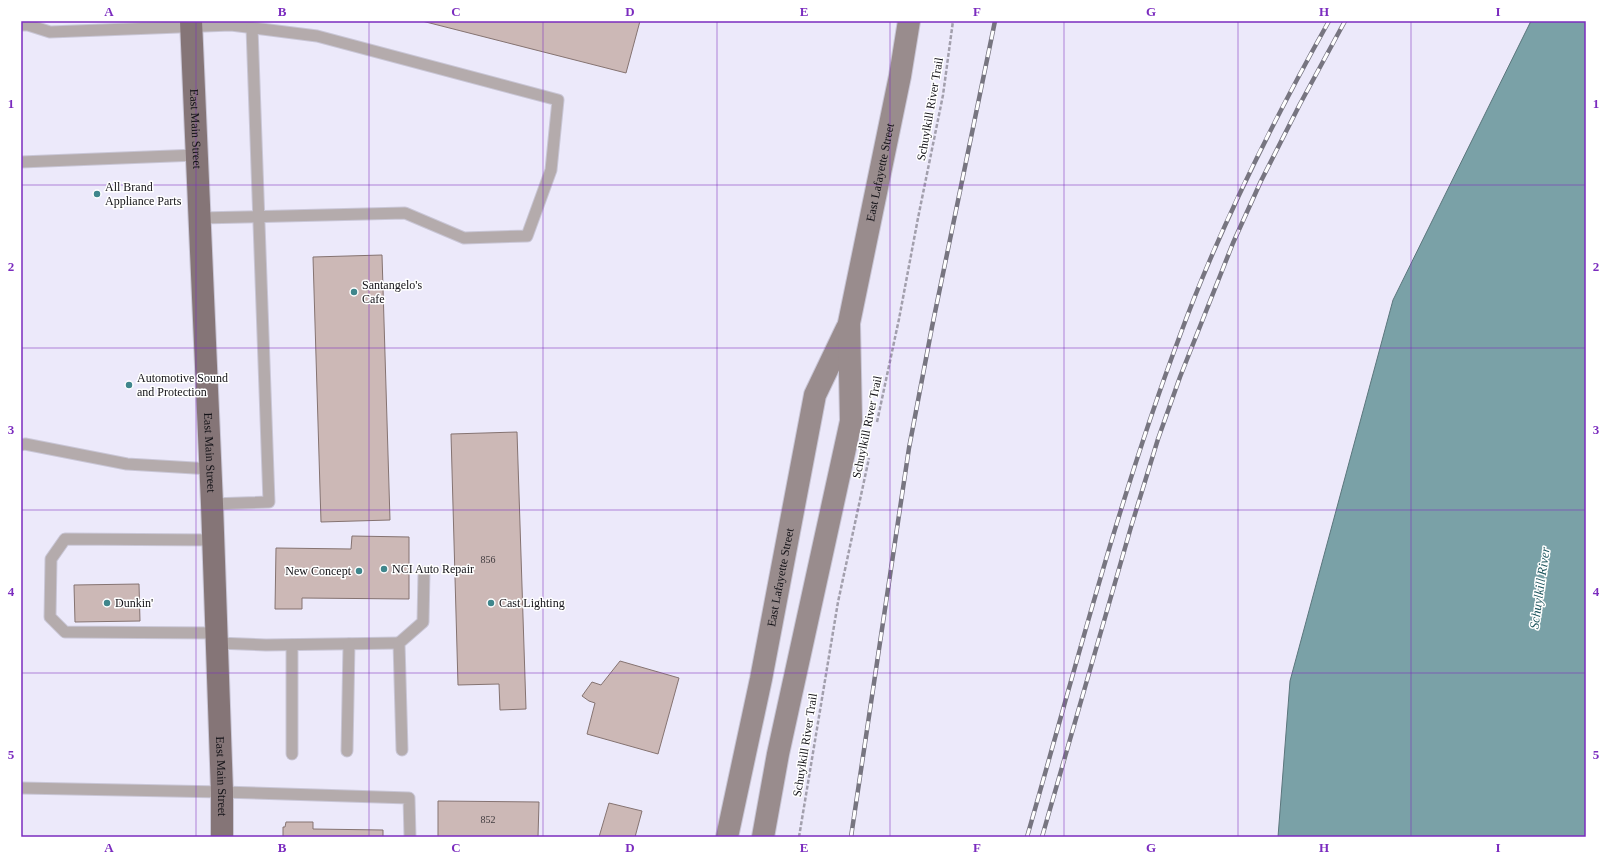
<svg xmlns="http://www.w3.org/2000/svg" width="1607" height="858" viewBox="0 0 1607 858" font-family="Georgia,serif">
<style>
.water{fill:#7aa1a7;stroke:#5b767c}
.building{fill:#ccb8b6;stroke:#857371}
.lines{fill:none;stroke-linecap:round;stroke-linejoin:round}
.lane-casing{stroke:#c9c6d6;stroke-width:13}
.secondary-casing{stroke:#c9c6d6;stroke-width:24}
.primary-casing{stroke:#c9c6d6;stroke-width:24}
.path{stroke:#a29fac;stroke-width:2.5;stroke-dasharray:4 2;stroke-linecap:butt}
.lane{stroke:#b4abac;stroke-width:11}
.secondary{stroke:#998c8d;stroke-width:22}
.primary{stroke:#857577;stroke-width:22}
.rail-casing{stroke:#777580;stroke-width:4.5}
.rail{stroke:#fff;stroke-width:3;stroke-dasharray:9;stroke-linecap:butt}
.grid{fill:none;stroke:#7b2cbf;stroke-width:1;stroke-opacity:0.55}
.poi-dot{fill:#3f868c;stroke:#fff;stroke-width:1.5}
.labels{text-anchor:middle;stroke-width:3;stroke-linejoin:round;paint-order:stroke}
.number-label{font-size:10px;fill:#403b3e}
.street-label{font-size:12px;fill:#121116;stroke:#fff}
.poi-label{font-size:12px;fill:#121116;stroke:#fff;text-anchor:start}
.water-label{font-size:13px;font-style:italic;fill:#1d555d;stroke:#fff}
.neatline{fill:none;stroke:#7b2cbf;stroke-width:1.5}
.grid-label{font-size:13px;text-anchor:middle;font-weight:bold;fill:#7b2cbf}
</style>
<rect width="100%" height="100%" fill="#ece9fa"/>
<path class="water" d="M1531 21H1586V837H1278L1290 681 1393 300Z"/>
<g class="building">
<path d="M422 21H640L626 73Z"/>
<path d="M382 255 390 520 321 522 313 257Z"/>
<path d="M517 432 526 709 500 710 499 684 458 685 451 434Z"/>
<path d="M352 536 409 537V599L302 598V609H275L276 548 351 549Z"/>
<path d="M139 584 140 621 75 622 74 585Z"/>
<path d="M620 661 679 678 658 754 587 734 595 703 589 701 582 696 592 682 601 685Z"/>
<path d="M438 801 539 802 538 837H438Z"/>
<path d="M609 803 642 811 635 837H599Z"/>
<path d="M286 822H313V829L383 830V837H283V827H285Z"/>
</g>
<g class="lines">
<defs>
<g id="lane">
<path d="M21 25H28L50 32 231 25 317 36 558 100 551 170 527 236 464 238 405 213 200 218"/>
<path d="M21 162 197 155"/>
<path d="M21 445 25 444 127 464 211 469"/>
<path d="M212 504 269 502 252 28"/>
<path d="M214 540 65 539 51 559 50 617 65 632 217 633"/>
<path d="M217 643 266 645 399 643"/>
<path d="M292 645V754"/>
<path d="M402 750 399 643 423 622 424 572"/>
<path d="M347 751 349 644"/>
<path d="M21 788 222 792 409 798 410 837"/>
</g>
<g id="secondary">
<path id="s1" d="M727 837 761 679 815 395 847 328"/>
<path id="s2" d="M763 837 778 754 851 421 849 323 900 76 909 21"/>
</g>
<g id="primary">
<path id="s3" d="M191 21 212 504 222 792V837"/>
</g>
</defs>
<use href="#lane" class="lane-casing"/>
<use href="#secondary" class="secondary-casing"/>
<use href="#primary" class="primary-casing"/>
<g class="path">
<path d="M877 422 899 319 918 218 943 95 953 21"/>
<path d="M799 837 838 602 869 458"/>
</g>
<use href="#lane" class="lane"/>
<use href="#secondary" class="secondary"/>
<use href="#primary" class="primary"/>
<defs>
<g id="rail">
<path d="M851 837 909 448 932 327 995 21"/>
<path d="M1027 837C1075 670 1118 501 1179 338 1219 228 1272 123 1329 21"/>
<path d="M1042 837 1131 527 1158 439 1180 377 1233 243 1261 181 1300 104 1345 21"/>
</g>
</defs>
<use href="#rail" class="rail-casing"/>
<use href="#rail" class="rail"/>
</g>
<path class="grid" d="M196 21V837M369 21V837M543 21V837M717 21V837M890 21V837M1064 21V837M1238 21V837M1411 21V837M21 185H1586M21 348H1586M21 510H1586M21 673H1586"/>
<g class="poi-dot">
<circle cx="97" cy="194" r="4"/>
<circle cx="354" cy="292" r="4"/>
<circle cx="129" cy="385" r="4"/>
<circle cx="384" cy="569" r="4"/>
<circle cx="359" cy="571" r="4"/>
<circle cx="107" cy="603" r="4"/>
<circle cx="491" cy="603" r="4"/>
</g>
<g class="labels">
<g class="number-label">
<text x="488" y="563">856</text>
<text x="488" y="823">852</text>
</g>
<g class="street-label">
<text transform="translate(930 109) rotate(-80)" y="4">Schuylkill River Trail</text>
<text dy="4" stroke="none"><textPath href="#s3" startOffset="108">East Main Street</textPath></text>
<text dy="4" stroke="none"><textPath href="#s2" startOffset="677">East Lafayette Street</textPath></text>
<text transform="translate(867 427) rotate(-78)" y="4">Schuylkill River Trail</text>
<text dy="4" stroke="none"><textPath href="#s3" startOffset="432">East Main Street</textPath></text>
<text dy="4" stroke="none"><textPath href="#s1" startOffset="265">East Lafayette Street</textPath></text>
<text transform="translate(805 745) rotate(-81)" y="4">Schuylkill River Trail</text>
<text dy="4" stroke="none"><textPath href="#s3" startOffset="756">East Main Street</textPath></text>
</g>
<g class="poi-label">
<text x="105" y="191">All Brand<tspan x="105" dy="14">Appliance Parts</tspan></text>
<text x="362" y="289">Santangelo's<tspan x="362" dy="14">Cafe</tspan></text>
<text x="137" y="382">Automotive Sound<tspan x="137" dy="14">and Protection</tspan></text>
<text x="392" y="573">NCI Auto Repair</text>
<text x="351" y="575" text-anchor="end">New Concept</text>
<text x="115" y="607">Dunkin'</text>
<text x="499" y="607">Cast Lighting</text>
</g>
<g class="water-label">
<text transform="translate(1539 588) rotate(-82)" y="5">Schuylkill River</text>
</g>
</g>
<rect width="1607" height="858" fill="none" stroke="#ffffff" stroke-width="44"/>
<rect x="22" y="22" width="1563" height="814" class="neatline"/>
<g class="grid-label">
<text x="109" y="16">A</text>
<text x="282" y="16">B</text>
<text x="456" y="16">C</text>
<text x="630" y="16">D</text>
<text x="804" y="16">E</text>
<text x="977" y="16">F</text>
<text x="1151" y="16">G</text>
<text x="1324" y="16">H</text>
<text x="1498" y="16">I</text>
<text x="11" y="108">1</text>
<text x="1596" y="108">1</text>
<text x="11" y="271">2</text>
<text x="1596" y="271">2</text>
<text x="11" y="434">3</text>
<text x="1596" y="434">3</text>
<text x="11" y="596">4</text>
<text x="1596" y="596">4</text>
<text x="11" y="759">5</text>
<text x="1596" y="759">5</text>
<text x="109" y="852">A</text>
<text x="282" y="852">B</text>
<text x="456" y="852">C</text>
<text x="630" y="852">D</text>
<text x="804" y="852">E</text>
<text x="977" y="852">F</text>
<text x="1151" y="852">G</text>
<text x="1324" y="852">H</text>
<text x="1498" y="852">I</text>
</g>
</svg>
